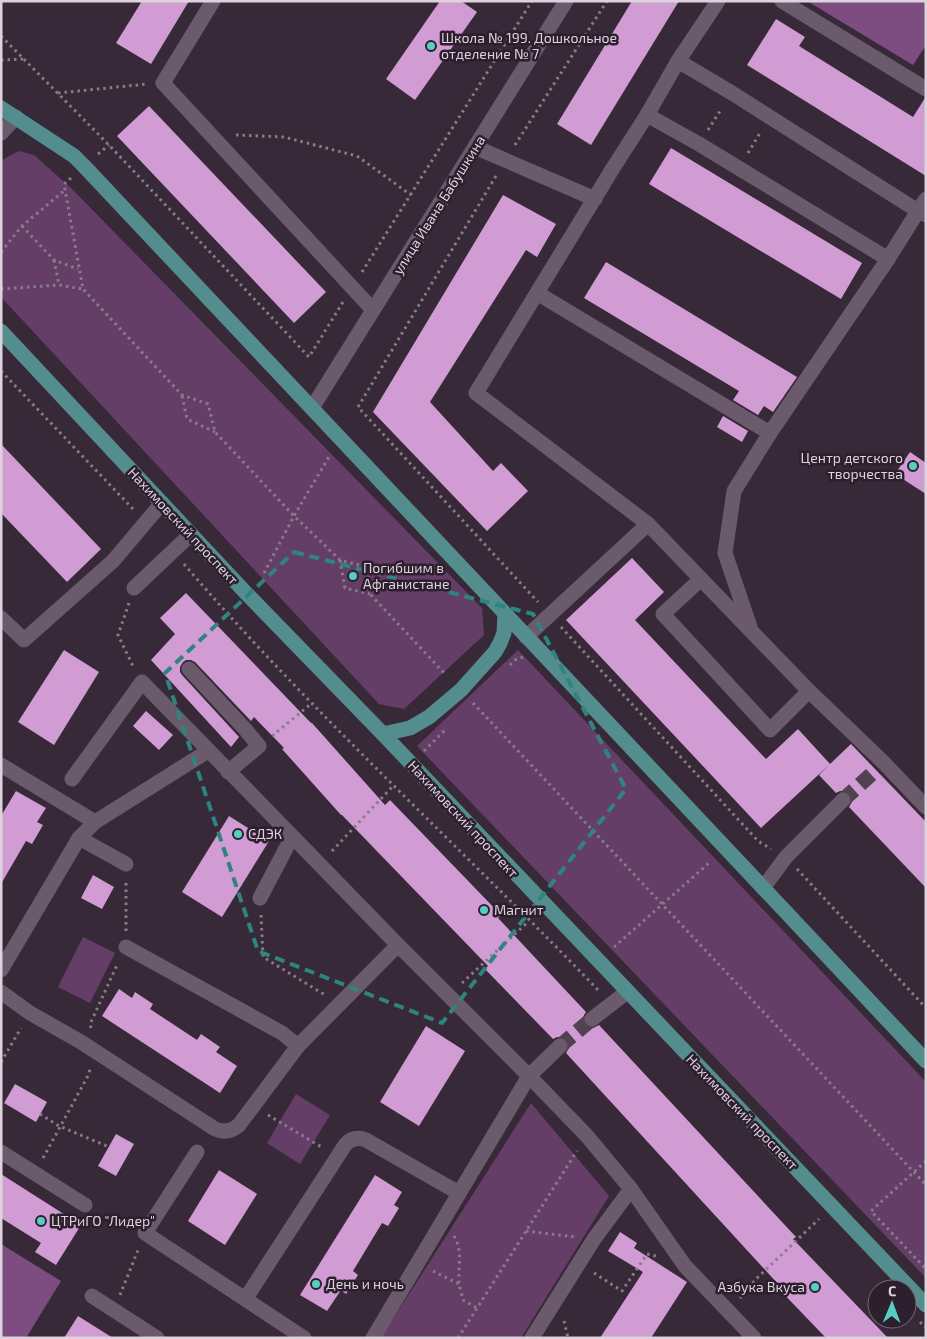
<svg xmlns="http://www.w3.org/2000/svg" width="927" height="1339" viewBox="0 0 927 1339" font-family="'Exo 2',sans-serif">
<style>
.green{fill:#653e68}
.forest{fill:#7d4c81}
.building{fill:#d19cd4}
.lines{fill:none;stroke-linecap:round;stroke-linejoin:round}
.minor-tunnel{stroke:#514251;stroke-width:15;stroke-dasharray:15 8;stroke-linecap:butt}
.path{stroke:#887c88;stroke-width:3;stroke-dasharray:2.5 4;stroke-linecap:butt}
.minor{stroke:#6a5a6b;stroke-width:15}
.major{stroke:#538d8d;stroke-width:15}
.marked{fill:none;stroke:#2e847f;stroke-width:4;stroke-dasharray:10 6;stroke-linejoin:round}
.poi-dot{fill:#57cec2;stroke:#2d1f2e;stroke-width:2}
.labels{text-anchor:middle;stroke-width:5;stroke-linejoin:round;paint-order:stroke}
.poi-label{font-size:14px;fill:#ddd3dd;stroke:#2d1f2e;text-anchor:start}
.street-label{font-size:14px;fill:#ddd3dd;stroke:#2d1f2e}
</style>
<rect width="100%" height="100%" fill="#382938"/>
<g class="green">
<path d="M19 151 34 155 71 188 482 608 484 635 404 709 379 704 1 297V161L9 156Z"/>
<path d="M518 650 926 1082V1278L417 746Z"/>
<path d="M83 937 115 953 90 1003 58 987Z"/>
<path d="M296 1094 330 1115 300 1164 267 1143Z"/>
<path d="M531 1103 609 1196 521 1338H381Z"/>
</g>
<g class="forest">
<path d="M807 1H926V45L913 65Z"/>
<path d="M1 1244 61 1281 26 1338H1Z"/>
</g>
<g class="building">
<path d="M142 1H189L151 64 116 43Z"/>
<path d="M440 1H461L477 12 415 100 386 79Z"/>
<path d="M632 1H679L591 145 557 124Z"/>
<path d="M776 19 805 37 799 46 913 117 925 98H926V176L747 65Z"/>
<path d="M149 106 326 292 294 323 117 136Z"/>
<path d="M671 148 862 263 841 299 649 184Z"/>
<path d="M503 195 556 224 537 257 526 250 430 402 493 471 501 463 528 491 487 531 373 412Z"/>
<path d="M606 262 797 377 773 412 764 406 758 415 733 400 739 391 584 298Z"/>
<path d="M723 416 748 431 742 442 717 427Z"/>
<path d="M1 444 101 549 67 582 1 513Z"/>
<path d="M910 452 926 463V494L895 474Z"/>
<path d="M632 558 664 592 635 620 766 759 798 729 830 764 851 744 926 822V888L849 807 852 802V798L850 794 845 791H840L836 793 819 775 829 765 761 828 566 620Z"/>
<path d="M186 593 311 723H312L385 805 390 800 501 915 498 918 586 1012 584 1015 583 1020 585 1025 589 1028H593L599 1025 796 1237 793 1239 888 1338H826L777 1287 779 1285 566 1053 569 1048V1043L567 1040 562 1037H557L553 1039 485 969 488 966 342 815H341L282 749 284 748 254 717 251 721 195 662 191 660H186L183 662 180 667V672L182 675 239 737 231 747 151 660 175 634 160 618Z"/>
<path d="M64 650 99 672 54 745 18 722Z"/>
<path d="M146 711 173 735 159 750 133 726Z"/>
<path d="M16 791 46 808 37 822 43 825 32 844 26 841 1 884V816Z"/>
<path d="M229 816 269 841 222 917 182 892Z"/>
<path d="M93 875 114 887 102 909 81 898Z"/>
<path d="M119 989 132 998 135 992 153 1004 150 1009 197 1040 201 1034 220 1047 216 1052 237 1066 220 1093 102 1016Z"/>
<path d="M426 1026 465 1051 419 1126 380 1102Z"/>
<path d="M15 1084 47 1102 36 1122 4 1103Z"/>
<path d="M116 1134 134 1144 116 1176 98 1166Z"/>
<path d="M219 1170 257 1194 225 1245 188 1221Z"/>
<path d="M1 1174 81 1225 56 1265 35 1252 41 1243 1 1218Z"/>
<path d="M375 1175 402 1192 394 1205 399 1208 388 1226 382 1223 353 1271 358 1275 346 1294 341 1290 327 1311 300 1295Z"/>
<path d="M620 1232 637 1243 634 1248 687 1282 651 1338H600L643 1272 608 1251Z"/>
<path d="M78 1316 113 1338H64Z"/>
</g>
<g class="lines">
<g class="minor-tunnel">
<path d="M843 800 876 770"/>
<path d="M560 1046 592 1019"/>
</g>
<g class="path">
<path d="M1 36 109 145 309 357 343 302"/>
<path d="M1 60 23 59"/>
<path d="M58 93 147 84"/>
<path d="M708 130 722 108"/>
<path d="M236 135 284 137 357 156 411 195"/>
<path d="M515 145 607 1"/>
<path d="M748 153 760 133"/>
<path d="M98 154 109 145"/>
<path d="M496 176 358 407 538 602"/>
<path d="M71 178 64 184 83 289 182 395 208 404 215 432 294 516 340 560 367 567 370 594 446 675"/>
<path d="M22 226 54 260 78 269"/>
<path d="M1 252 22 226 65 190"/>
<path d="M54 260 59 285 83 289"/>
<path d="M362 272 532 1"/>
<path d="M1 289 59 285"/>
<path d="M1 371 134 510"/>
<path d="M182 396 187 419 215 432"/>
<path d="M340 560 345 588 370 594"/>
<path d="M184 564C313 715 462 848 599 991"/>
<path d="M264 573 294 516 330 455"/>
<path d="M129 603 118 635 133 666"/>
<path d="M561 627 758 841 771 849"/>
<path d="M510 665 515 660 523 657"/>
<path d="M473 703 926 1185"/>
<path d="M272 736 312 703"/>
<path d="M424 751 447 728"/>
<path d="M332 851 393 786"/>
<path d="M797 869 926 1008"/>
<path d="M261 915 263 957 325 995"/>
<path d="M126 931V880"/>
<path d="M614 947 709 863"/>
<path d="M462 983 529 921"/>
<path d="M91 1028 90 1024 118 963"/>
<path d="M1 1062 21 1028"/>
<path d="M40 1114 59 1126 109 1147"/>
<path d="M268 1115 323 1148"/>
<path d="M43 1158 89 1074 90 1068"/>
<path d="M926 1161 871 1211 926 1269"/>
<path d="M526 1231 575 1237"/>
<path d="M454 1236C463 1251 458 1268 459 1284 460 1289 462 1295 463 1300L477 1308"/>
<path d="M433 1271 459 1284"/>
<path d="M594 1273 622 1291 647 1254 656 1256"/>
<path d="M120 1295 138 1250"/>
<path d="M740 1298 756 1279 819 1219"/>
<path d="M564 1321 568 1338"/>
<path d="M920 1322 926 1328"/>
<path d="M458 1338 577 1151"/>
</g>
<g class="minor">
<path d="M213 1 163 83 373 310"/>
<path d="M782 1 926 89"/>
<path d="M678 61 732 93 918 211 888 259 770 433"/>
<path d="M647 115 699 144 888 259"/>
<path d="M1 133 16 117"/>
<path d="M475 147 595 199"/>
<path d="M926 199 918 211 926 215"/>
<path d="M537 293 770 433 734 491 725 553 750 627"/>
<path d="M312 408 566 1"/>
<path d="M648 524 476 393 613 168 647 115 678 61 718 1"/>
<path d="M701 579 663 614 770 730 809 691"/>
<path d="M134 588 191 534"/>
<path d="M1 618 24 640 113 561 162 503"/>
<path d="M526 637 648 524 809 691 884 763 926 807"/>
<path d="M189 669 245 729 259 746 228 772"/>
<path d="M1 765 95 822 208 751"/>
<path d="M72 779 142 682 398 945 529 1076 373 1338"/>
<path d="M79 838 126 864"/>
<path d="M763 888 786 857 843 800"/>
<path d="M260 898 292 837"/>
<path d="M126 947 282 1033 298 1046"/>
<path d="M1 970 79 838 95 822"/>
<path d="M1 992 30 1013 81 1042 215 1129C224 1133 232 1131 239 1125L298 1046 398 945"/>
<path d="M592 1019 627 992"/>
<path d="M560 1046 529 1076 587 1136 631 1189 685 1266 754 1338"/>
<path d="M1 1152 85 1205"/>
<path d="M197 1152 145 1233 304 1338"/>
<path d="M92 1296 157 1338"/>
<path d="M246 1298 345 1145C351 1138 358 1137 366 1140L459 1193"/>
<path d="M532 1338 594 1239 631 1189"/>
</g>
<g class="major">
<path d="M1 108 74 156 84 166 926 1061"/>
<path d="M1 331 245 592 383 734 926 1305"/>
<path d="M383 734 410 728 429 717 461 690 495 652 500 643 504 633 505 614"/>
</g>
</g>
<path class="marked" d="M294 552 533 614 626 789 442 1023 258 951 165 673Z"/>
<g class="poi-dot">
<circle cx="431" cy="46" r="5"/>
<circle cx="913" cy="466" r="5"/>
<circle cx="353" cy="576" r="5"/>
<circle cx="238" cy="834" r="5"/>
<circle cx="484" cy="910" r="5"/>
<circle cx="41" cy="1221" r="5"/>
<circle cx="316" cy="1284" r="5"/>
<circle cx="815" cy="1287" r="5"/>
</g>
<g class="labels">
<g class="poi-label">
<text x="441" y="43">Школа № 199. Дошкольное<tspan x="441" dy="16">отделение № 7</tspan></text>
<text x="903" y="463" text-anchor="end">Центр детского<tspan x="903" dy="16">творчества</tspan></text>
<text x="363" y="573">Погибшим в<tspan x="363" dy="16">Афганистане</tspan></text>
<text x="248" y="839">СДЭК</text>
<text x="494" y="915">Магнит</text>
<text x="51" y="1226">ЦТРиГО "Лидер"</text>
<text x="326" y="1289">День и ночь</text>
<text x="805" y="1292" text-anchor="end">Азбука Вкуса</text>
</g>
<g class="street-label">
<text transform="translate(439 205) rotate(-58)" y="5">улица Ивана Бабушкина</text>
<text transform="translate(183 526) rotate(47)" y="5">Нахимовский проспект</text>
<text transform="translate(463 819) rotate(47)" y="5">Нахимовский проспект</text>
<text transform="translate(742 1112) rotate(46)" y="5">Нахимовский проспект</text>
</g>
</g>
<rect width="927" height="1339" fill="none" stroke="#ddd3dd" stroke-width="5"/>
<g transform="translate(892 1304) rotate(1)"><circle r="24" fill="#2d1f2e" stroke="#736774"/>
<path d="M0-4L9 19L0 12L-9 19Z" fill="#57cec2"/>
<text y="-8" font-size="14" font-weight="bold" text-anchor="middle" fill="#ddd3dd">С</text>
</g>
</svg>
